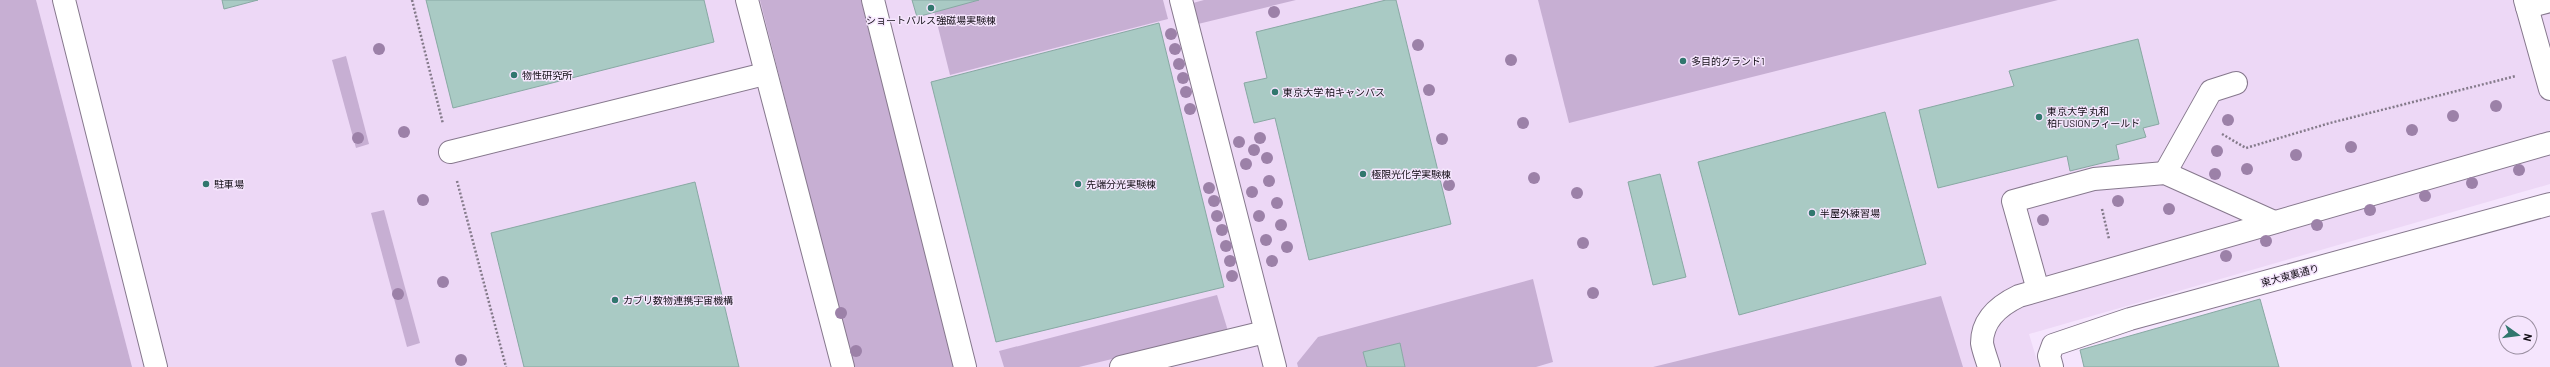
<svg xmlns="http://www.w3.org/2000/svg" width="2550" height="367" viewBox="0 0 2550 367" font-family="Barlow,'Noto Sans JP',sans-serif">
<style>
.built{fill:#edd8f6}
.green{fill:#c7afd3}
.building{fill:#a9cac4;stroke:#88a8a3}
.lines{fill:none;stroke-linecap:round;stroke-linejoin:round}
.service-casing{stroke:#86788d;stroke-width:24}
.minor-casing{stroke:#86788d;stroke-width:24}
.path{stroke:#847a8a;stroke-width:2.5;stroke-dasharray:2 2;stroke-linecap:butt}
.service{stroke:#fff;stroke-width:22}
.minor{stroke:#fff;stroke-width:22}
.tree{fill:#9c81a8}
.poi-dot{fill:#31776e;stroke:#f5e5fd;stroke-width:1.5}
.labels{text-anchor:middle;stroke-width:3;stroke-linejoin:round;paint-order:stroke}
.poi-label{font-size:10px;fill:#130e16;stroke:#f5e5fd;text-anchor:start}
.street-label{font-size:10px;fill:#130e16;stroke:#f5e5fd}
</style>
<rect width="100%" height="100%" fill="#f5e5fd"/>
<path class="built" d="M0 0H2550V184L2029 334 2039 367H0Z"/>
<g class="green">
<path d="M0 0H36L132 367H0Z"/>
<path d="M760 0H861L954 367H853Z"/>
<path d="M978 0H1163L1168 19 950 75 934 11Z"/>
<path d="M1204 0H1296L1198 24 1193 3Z"/>
<path d="M1538 0H2058L1569 123Z"/>
<path d="M346 56 369 144 356 148 332 60Z"/>
<path d="M384 210 420 343 407 347 371 213Z"/>
<path d="M1533 279 1553 362 1536 367H1405L1400 343 1363 352 1367 367H1298L1297 363 1318 337Z"/>
<path d="M1217 295 1228 331 1079 367H1004L999 351Z"/>
<path d="M1941 296 1963 367H1652H1653Z"/>
</g>
<g class="building">
<path d="M222 0H258L224 9Z"/>
<path d="M426 0H704L714 42 453 108Z"/>
<path d="M912 0H979L917 17Z"/>
<path d="M1386 0H1396L1451 224 1309 260 1275 118 1254 123 1244 83 1267 78 1256 32Z"/>
<path d="M1159 23 1224 287 996 342 931 82Z"/>
<path d="M2138 39 2159 124 2143 128 2146 137 2116 145 2119 159 2070 171 2067 156 1938 188 1919 110 2014 86 2009 71Z"/>
<path d="M1885 112 1926 264 1739 315 1698 162Z"/>
<path d="M1660 174 1686 277 1653 285 1628 182Z"/>
<path d="M695 182 739 367H524L491 233Z"/>
<path d="M2260 299 2279 367H2084L2080 350Z"/>
<path d="M1400 343 1405 367H1367L1363 352Z"/>
</g>
<g class="lines">
<defs>
<g id="service">
<path d="M64 0 156 367"/>
<path d="M747 0 843 367"/>
<path d="M873 0 965 367"/>
<path d="M1181 0 1275 367"/>
<path d="M2525 0 2550 89"/>
<path d="M2527 7 2550 1"/>
<path d="M450 152 765 74"/>
<path d="M2165 173 2211 91 2236 83"/>
<path d="M2038 290 2013 201 2094 179 2165 173 2274 222"/>
<path d="M1121 367 1265 332"/>
<path d="M1989 367C1987 360 1983 350 1982 343 1982 319 2000 305 2019 296L2550 143"/>
</g>
<path id="minor" d="M2052 367 2049 356 2053 345 2130 319 2550 204"/>
</defs>
<use href="#service" class="service-casing"/>
<use href="#minor" class="minor-casing"/>
<g class="path">
<path d="M412 0 443 124"/>
<path d="M2222 134 2246 148 2330 123 2516 76"/>
<path d="M457 181 506 367"/>
<path d="M2102 209 2109 239"/>
</g>
<use href="#service" class="service"/>
<use href="#minor" class="minor"/>
</g>
<g class="tree">
<circle cx="1274" cy="12" r="6"/>
<circle cx="1171" cy="34" r="6"/>
<circle cx="1418" cy="45" r="6"/>
<circle cx="379" cy="49" r="6"/>
<circle cx="1175" cy="49" r="6"/>
<circle cx="1511" cy="60" r="6"/>
<circle cx="1179" cy="64" r="6"/>
<circle cx="1183" cy="78" r="6"/>
<circle cx="1429" cy="90" r="6"/>
<circle cx="1186" cy="92" r="6"/>
<circle cx="2496" cy="106" r="6"/>
<circle cx="1190" cy="109" r="6"/>
<circle cx="2453" cy="116" r="6"/>
<circle cx="2228" cy="120" r="6"/>
<circle cx="1523" cy="123" r="6"/>
<circle cx="2412" cy="130" r="6"/>
<circle cx="404" cy="132" r="6"/>
<circle cx="358" cy="138" r="6"/>
<circle cx="1260" cy="138" r="6"/>
<circle cx="1442" cy="139" r="6"/>
<circle cx="1239" cy="142" r="6"/>
<circle cx="2351" cy="147" r="6"/>
<circle cx="1254" cy="150" r="6"/>
<circle cx="2217" cy="151" r="6"/>
<circle cx="2296" cy="155" r="6"/>
<circle cx="1267" cy="158" r="6"/>
<circle cx="1246" cy="164" r="6"/>
<circle cx="2247" cy="169" r="6"/>
<circle cx="2519" cy="170" r="6"/>
<circle cx="2215" cy="174" r="6"/>
<circle cx="1534" cy="178" r="6"/>
<circle cx="1269" cy="181" r="6"/>
<circle cx="2472" cy="183" r="6"/>
<circle cx="1449" cy="185" r="6"/>
<circle cx="1209" cy="188" r="6"/>
<circle cx="1252" cy="192" r="6"/>
<circle cx="1577" cy="193" r="6"/>
<circle cx="2425" cy="196" r="6"/>
<circle cx="423" cy="200" r="6"/>
<circle cx="1214" cy="201" r="6"/>
<circle cx="2118" cy="201" r="6"/>
<circle cx="1277" cy="203" r="6"/>
<circle cx="2169" cy="209" r="6"/>
<circle cx="2370" cy="210" r="6"/>
<circle cx="1217" cy="216" r="6"/>
<circle cx="1259" cy="216" r="6"/>
<circle cx="2043" cy="220" r="6"/>
<circle cx="1281" cy="225" r="6"/>
<circle cx="2317" cy="225" r="6"/>
<circle cx="1222" cy="230" r="6"/>
<circle cx="1266" cy="240" r="6"/>
<circle cx="2266" cy="241" r="6"/>
<circle cx="1583" cy="243" r="6"/>
<circle cx="1226" cy="246" r="6"/>
<circle cx="1287" cy="247" r="6"/>
<circle cx="2226" cy="256" r="6"/>
<circle cx="1230" cy="261" r="6"/>
<circle cx="1272" cy="261" r="6"/>
<circle cx="1232" cy="276" r="6"/>
<circle cx="443" cy="282" r="6"/>
<circle cx="1593" cy="293" r="6"/>
<circle cx="398" cy="294" r="6"/>
<circle cx="841" cy="313" r="6"/>
<circle cx="856" cy="351" r="6"/>
<circle cx="461" cy="360" r="6"/>
</g>
<g class="poi-dot">
<circle cx="931" cy="8" r="4"/>
<circle cx="1683" cy="61" r="4"/>
<circle cx="514" cy="75" r="4"/>
<circle cx="1275" cy="92" r="4"/>
<circle cx="2039" cy="117" r="4"/>
<circle cx="1363" cy="174" r="4"/>
<circle cx="206" cy="184" r="4"/>
<circle cx="1078" cy="184" r="4"/>
<circle cx="1812" cy="213" r="4"/>
<circle cx="615" cy="300" r="4"/>
</g>
<g class="labels">
<g class="poi-label">
<text x="931" y="24" text-anchor="middle">ショートパルス強磁場実験棟</text>
<text x="1691" y="65">多目的グランド1</text>
<text x="522" y="79">物性研究所</text>
<text x="1283" y="96">東京大学 柏キャンパス</text>
<text x="2047" y="115">東京大学 丸和<tspan x="2047" dy="12">柏FUSIONフィールド</tspan></text>
<text x="1371" y="178">極限光化学実験棟</text>
<text x="214" y="188">駐車場</text>
<text x="1086" y="188">先端分光実験棟</text>
<text x="1820" y="217">半屋外練習場</text>
<text x="623" y="304">カブリ数物連携宇宙機構</text>
</g>
<g class="street-label">
<text transform="translate(2290 275) rotate(-15)" y="4">東大東裏通り</text>
</g>
</g>
<g transform="translate(2518 335) rotate(104)"><circle r="19" fill="#f5e5fd" stroke="#9b8fa1"/>
<path d="M0-3L7 15L0 10L-7 15Z" fill="#31776e"/>
<text y="-6" font-size="11" font-weight="bold" text-anchor="middle" fill="#130e16">N</text>
</g>
</svg>
